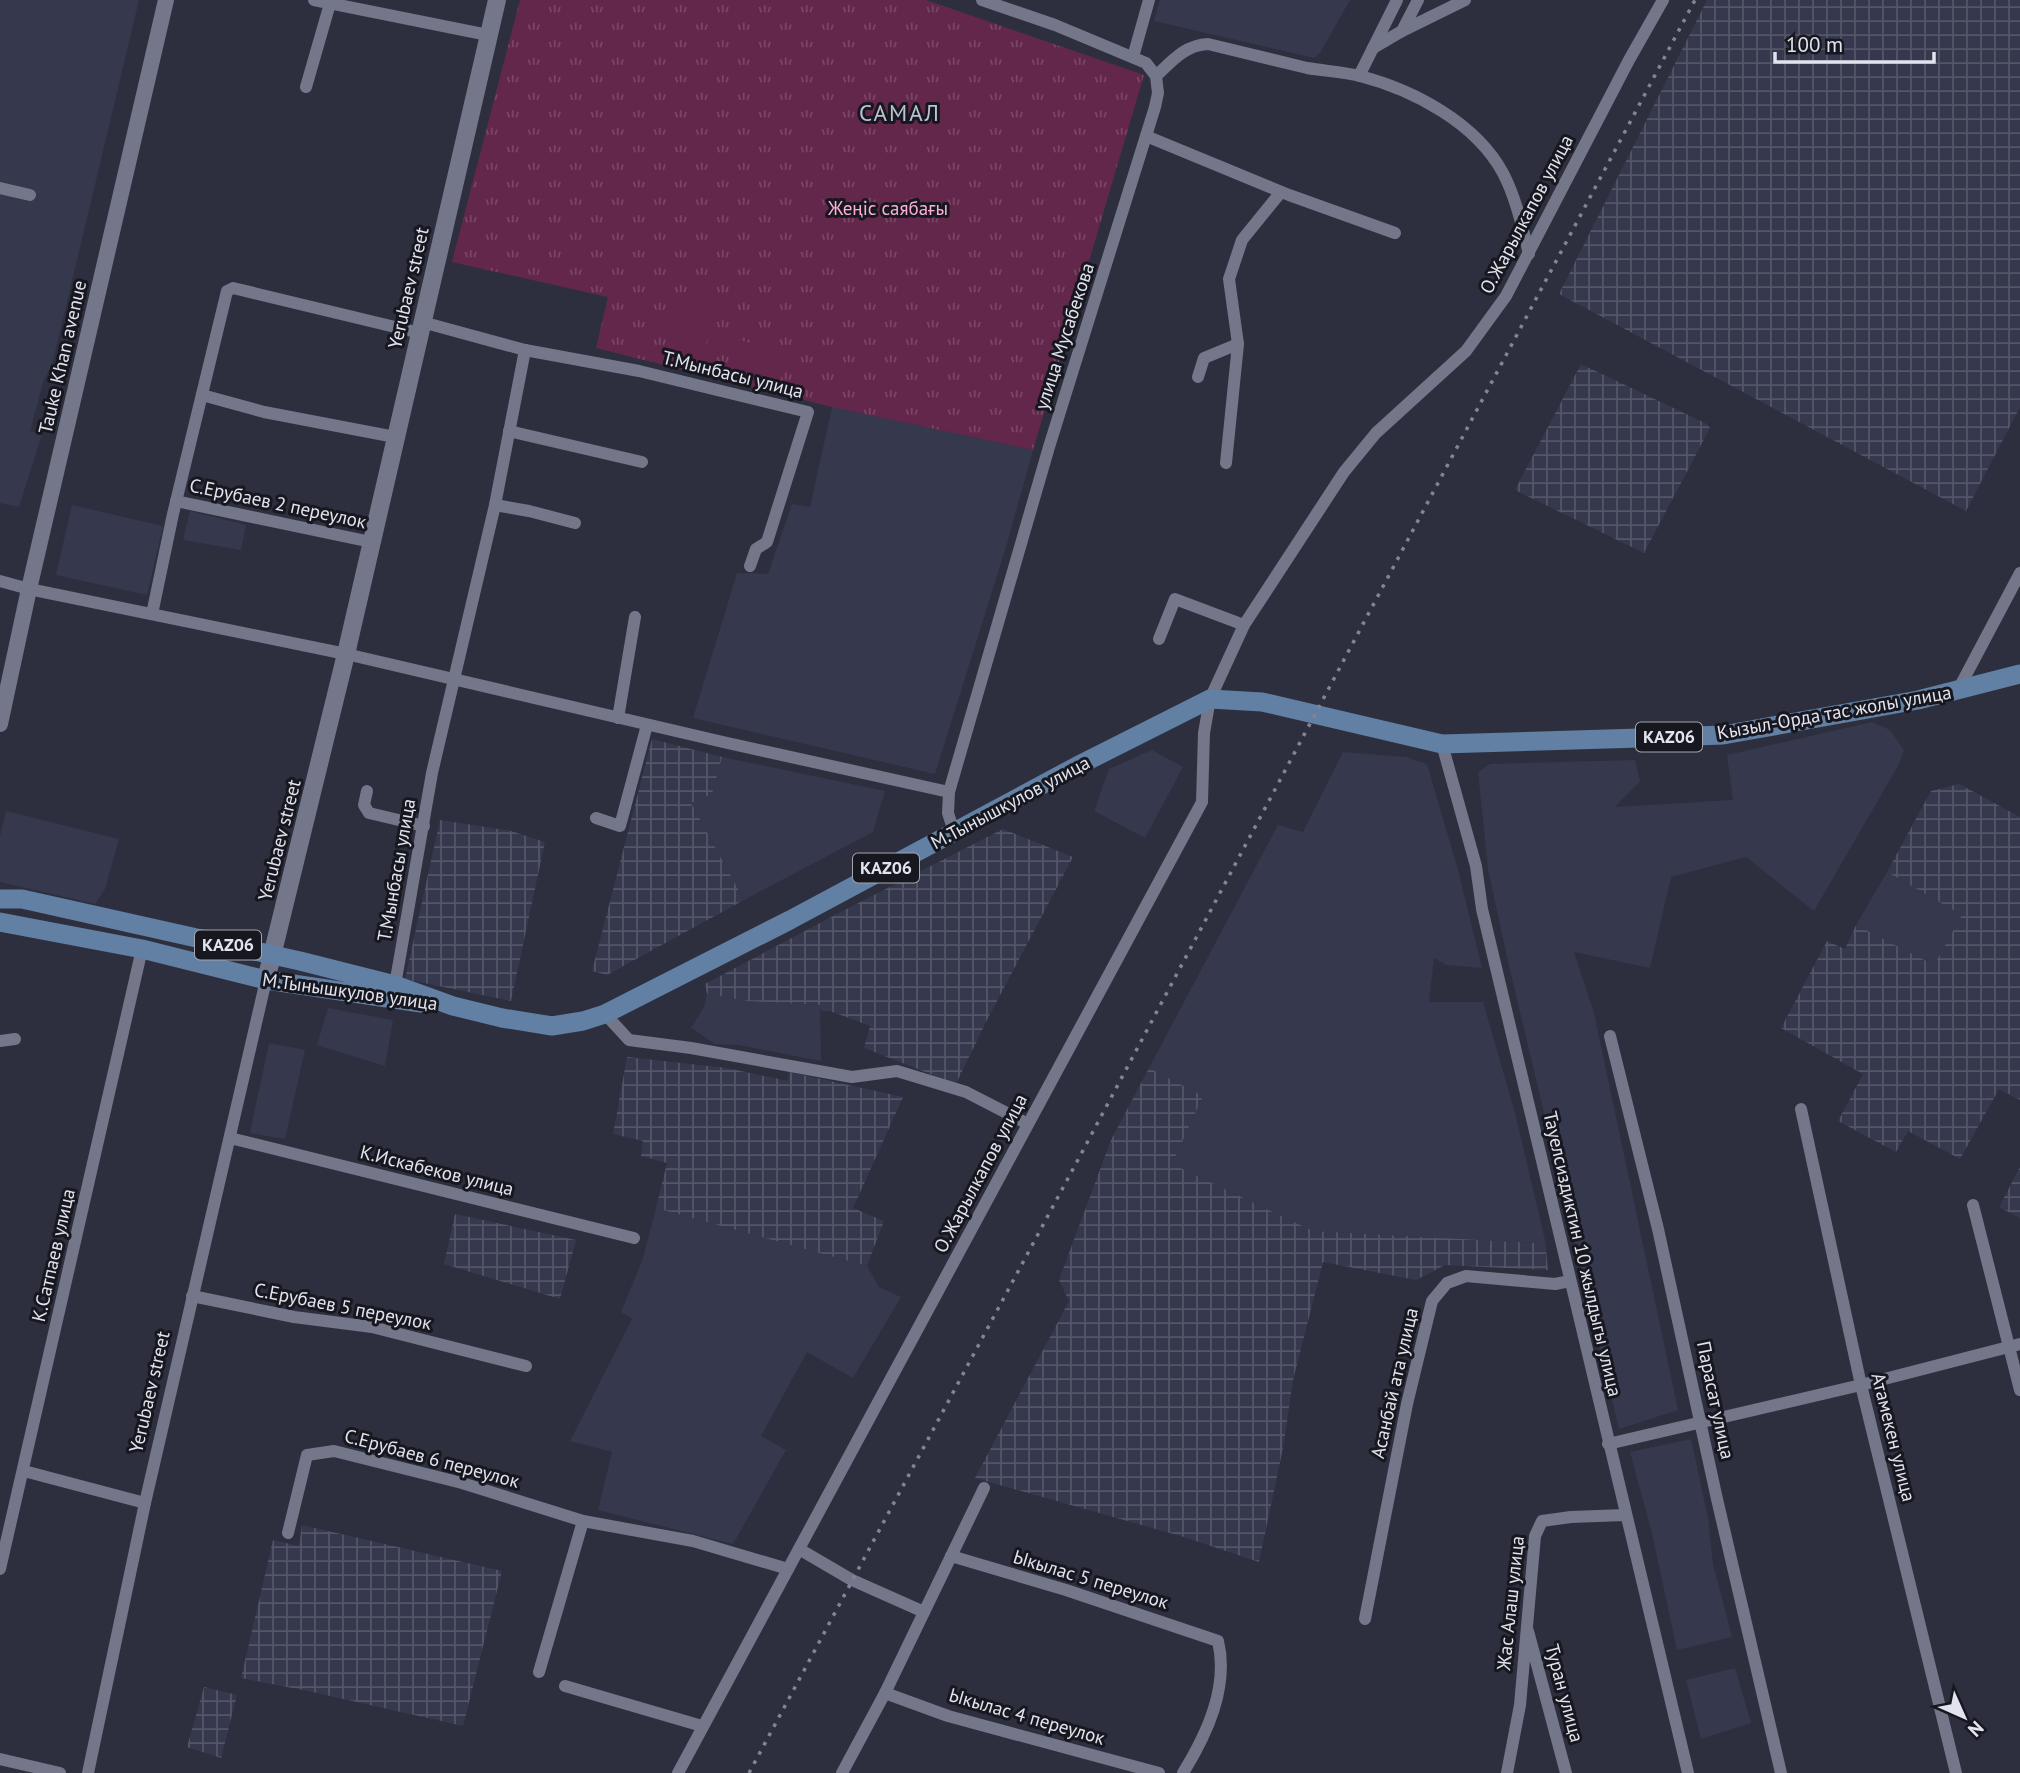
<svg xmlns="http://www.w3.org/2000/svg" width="2020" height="1773" viewBox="0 0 2020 1773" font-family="'PT Sans',sans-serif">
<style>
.built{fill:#36384e}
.industrial{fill:url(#industrial-grid)}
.grass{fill:url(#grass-tufts)}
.garden{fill:#64274c}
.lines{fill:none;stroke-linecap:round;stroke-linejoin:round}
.minor{stroke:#747689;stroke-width:12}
.tertiary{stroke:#747689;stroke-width:16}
.secondary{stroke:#747689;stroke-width:18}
.primary{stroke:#6180a4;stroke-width:19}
.rail{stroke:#848593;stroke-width:3.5;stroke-dasharray:3.5 7;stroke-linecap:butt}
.labels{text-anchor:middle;stroke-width:6;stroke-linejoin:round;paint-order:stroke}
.shield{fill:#17181f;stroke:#a5a6b0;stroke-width:2}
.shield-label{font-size:18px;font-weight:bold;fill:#e2e3ee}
.park-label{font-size:19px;fill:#ffaed9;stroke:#17181f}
.street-label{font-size:19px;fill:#e2e3ee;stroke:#17181f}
.quarter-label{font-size:23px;letter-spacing:2px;fill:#bec0d4;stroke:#17181f}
</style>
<defs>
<pattern id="industrial-grid" width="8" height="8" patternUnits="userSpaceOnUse" patternTransform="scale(1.75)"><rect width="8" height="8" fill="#36384e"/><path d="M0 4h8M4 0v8" fill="none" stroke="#535568"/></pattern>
<pattern id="grass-tufts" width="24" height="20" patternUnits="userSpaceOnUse" patternTransform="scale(1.75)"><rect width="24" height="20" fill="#64274c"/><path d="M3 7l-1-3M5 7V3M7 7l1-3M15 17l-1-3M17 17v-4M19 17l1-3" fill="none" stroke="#7a4666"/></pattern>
</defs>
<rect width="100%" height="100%" fill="#2d2f3f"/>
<g class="built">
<path d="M0 0H139L52 365 44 379 30 431 42 434 19 507 0 503Z"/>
<path d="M1160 0H1350L1320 53 1314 58 1154 21Z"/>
<path d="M832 407 1033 450 1006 547 935 774 693 718 737 573 768 574 792 504 810 507Z"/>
<path d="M72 505 163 526 147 595 56 575Z"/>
<path d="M190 511 246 525 241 550 183 540Z"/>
<path d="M1872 722 1890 730 1904 750 1899 764 1814 911 1746 857 1671 877 1650 968 1574 952 1594 1013 1678 1410 1619 1429 1507 957 1488 869 1478 772 1490 764 1635 760 1640 781 1615 807 1733 800 1727 755Z"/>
<path d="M1152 750 1183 767 1145 838 1094 811 1109 769Z"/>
<path d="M1343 752 1406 757 1427 764 1458 870 1482 968 1446 965 1434 958 1429 1002H1483L1515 1113 1545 1240 1533 1243 1313 1231 1172 1164 1203 1096 1149 1068 1278 825 1303 832Z"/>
<path d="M722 757 885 791 873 832 744 900 691 803 712 793Z"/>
<path d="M6 811 119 839 105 889 95 904 0 882V836Z"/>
<path d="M1887 872 1962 915 1934 965 1856 925Z"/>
<path d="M707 994 748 1001 820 1005 821 1061 739 1045 715 1044 691 1028 704 1007Z"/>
<path d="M328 1008 393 1020 385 1066 317 1045Z"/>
<path d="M269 1043 305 1050 285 1139 250 1133Z"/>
<path d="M656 1208 867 1266 879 1287 901 1297 853 1378 807 1352 761 1436 786 1450 733 1544 598 1510 612 1452 570 1441 632 1319 621 1312 643 1258Z"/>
<path d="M1691 1439 1708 1518 1713 1564 1732 1637 1677 1650 1652 1533 1630 1452Z"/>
<path d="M1735 1668 1751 1723 1701 1739 1686 1680Z"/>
</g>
<g class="industrial">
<path d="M1707 0H2020V407L1966 511 1559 294Z"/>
<path d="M1581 364 1707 424 1710 428 1644 553 1515 490Z"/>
<path d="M652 739 722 757 712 794 691 803 744 900 607 975 592 971Z"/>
<path d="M1959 784 2020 817V1100L1999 1089 1960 1159 1908 1131 1896 1152 1838 1121 1863 1074 1781 1028 1827 941 1845 949 1856 925 1934 965 1962 915 1887 872 1931 791Z"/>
<path d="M440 820 511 831 545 842 511 1001 405 979Z"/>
<path d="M1003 829 1073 857 986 1022 956 1084 864 1048 870 1026 830 1011H821L820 1005 748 1001 707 994 705 984 833 916Z"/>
<path d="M627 1057 727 1068 788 1081 789 1072 903 1097 853 1208 884 1221 867 1266 656 1208 667 1163 641 1156 643 1141 613 1134Z"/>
<path d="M1149 1068 1203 1096 1172 1164 1313 1231 1533 1243 1545 1240 1548 1270 1445 1265 1416 1280 1323 1262 1293 1380 1283 1448 1259 1562 1184 1537 975 1478 1069 1301 1059 1280 1111 1140Z"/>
<path d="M2020 1167V1218L1999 1207Z"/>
<path d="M455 1214 576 1240 560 1299 444 1264Z"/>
<path d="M302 1525 502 1571 463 1726 308 1691 241 1678 273 1540 299 1546Z"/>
<path d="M204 1687 237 1695 221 1758 187 1747Z"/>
</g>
<path class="grass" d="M520 0H926L1144 75 1033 450 832 407 596 348 608 297 452 262Z"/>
<g class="garden">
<path d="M684 292 718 302 701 361 666 351Z"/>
<path d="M735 339 788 353 781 379 728 364Z"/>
</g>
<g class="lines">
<g class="minor">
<path d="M314 0 488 35"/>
<path d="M1402 31 1465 0"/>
<path d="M1373 48 1402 31 1418 0"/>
<path d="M1133 57 1149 0"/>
<path d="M1156 76C1172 61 1185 45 1208 44 1241 52 1274 60 1307 68 1325 71 1343 72 1360 76 1414 90 1476 123 1503 173 1516 198 1522 226 1529 254"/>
<path d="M1359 76 1397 0"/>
<path d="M306 87 331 0"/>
<path d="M1146 136 1289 195 1395 233"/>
<path d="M0 188 30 195"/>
<path d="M422 322 525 350 639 371 808 412 767 542 756 549 750 566"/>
<path d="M1198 377 1204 358 1238 344"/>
<path d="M202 395 264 412 395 437"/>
<path d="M509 431 642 462"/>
<path d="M1226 463 1238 344 1229 279 1242 240 1281 192"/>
<path d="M176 501 371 542"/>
<path d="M495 505 529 511 575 523"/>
<path d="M0 581 29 589 346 654 723 742 949 792 948 813 954 832"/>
<path d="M152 614 173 514 227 291 233 288 420 333"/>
<path d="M1159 639 1175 599 1244 625"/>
<path d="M1958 690 2020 573"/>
<path d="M618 718 635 617"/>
<path d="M1442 744 1476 866 1482 909 1688 1773"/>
<path d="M367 791 364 805 369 813 424 826"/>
<path d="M949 792 1049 447 1155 107 1158 93 1156 76 1146 63 1055 25 982 0"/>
<path d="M596 818 620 826 647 725"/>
<path d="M395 985 432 773 495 505 525 350"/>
<path d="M605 1014 629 1040 691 1048 852 1077 897 1071 966 1092 1028 1124"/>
<path d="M1610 1036 1658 1229 1717 1499 1781 1773"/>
<path d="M0 1041 15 1039"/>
<path d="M1801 1109 1861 1385 1956 1773"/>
<path d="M230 1138 634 1238"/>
<path d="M1973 1205 2020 1390"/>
<path d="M192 1296 294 1317 372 1327 526 1366"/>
<path d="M1608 1444 1861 1385 2020 1344"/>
<path d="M24 1471 145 1503"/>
<path d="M288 1533 307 1455 334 1451 462 1483 583 1521 693 1541 788 1569"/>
<path d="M799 1549 852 1580 924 1612"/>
<path d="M951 1556 1066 1590 1218 1641C1229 1687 1207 1734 1183 1773"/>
<path d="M0 1569 142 949"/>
<path d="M1365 1619 1407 1404 1432 1301 1447 1283 1466 1276 1555 1284 1570 1281"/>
<path d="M1528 1631 1566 1773"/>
<path d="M539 1672 583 1521"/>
<path d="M565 1686 702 1726"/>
<path d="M885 1693 948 1716 1159 1773"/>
<path d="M0 1759 60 1773"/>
<path d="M88 1773 145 1503 266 980"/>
<path d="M678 1773 1202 802 1204 733 1210 699 1244 625 1344 472 1376 433 1466 351 1506 296 1629 60 1663 0"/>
<path d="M842 1773 885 1693 984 1488"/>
<path d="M1507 1773 1520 1705 1535 1536 1542 1521 1571 1517 1625 1515"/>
</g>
<path class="tertiary" d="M0 724 29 589 166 0"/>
<path class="secondary" d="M266 980 346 654 497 0"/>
<g class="primary">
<path d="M0 899H22L300 961 395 985 453 1006 502 1018 552 1026 583 1021 605 1014 790 920 1077 766 1210 699 1262 702 1442 744 1640 738 1723 735 1918 700 2020 674"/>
<path d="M0 922 142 949 266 980 421 1003"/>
</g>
<path class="rail" d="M749 1773 1088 1141 1695 0"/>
</g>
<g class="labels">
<g class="shield">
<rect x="1636" y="722.5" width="66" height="29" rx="5"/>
<rect x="853" y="853.5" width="66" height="29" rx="5"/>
<rect x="195" y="930.5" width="66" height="29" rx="5"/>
</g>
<g class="shield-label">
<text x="1669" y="743">KАZ06</text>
<text x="886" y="874">KАZ06</text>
<text x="228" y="951">KАZ06</text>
</g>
<g class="park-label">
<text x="888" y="215">Жеңіс саябағы</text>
</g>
<g class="street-label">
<text transform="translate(1526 214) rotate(-62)" y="7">О.Жарылкапов улица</text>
<text transform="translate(408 288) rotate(-77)" y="7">Yerubaev street</text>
<text transform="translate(1064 336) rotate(-72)" y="7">улица Мусабекова</text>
<text transform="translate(62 357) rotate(-77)" y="7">Tauke Khan avenue</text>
<text transform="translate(733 374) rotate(14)" y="7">Т.Мынбасы улица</text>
<text transform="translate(278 503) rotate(12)" y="7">С.Ерубаев 2 переулок</text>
<text transform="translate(1834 712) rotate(-10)" y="7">Кызыл-Орда тас жолы улица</text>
<text transform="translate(1010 802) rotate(-28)" y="7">М.Тынышкулов улица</text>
<text transform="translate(279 840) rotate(-76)" y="7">Yerubaev street</text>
<text transform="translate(396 870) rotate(-80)" y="7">Т.Мынбасы улица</text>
<text transform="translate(350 991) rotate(8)" y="7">М.Тынышкулов улица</text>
<text transform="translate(437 1170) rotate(14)" y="7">К.Искабеков улица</text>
<text transform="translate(980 1173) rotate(-62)" y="7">О.Жарылкапов улица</text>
<text transform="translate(1583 1254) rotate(77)" y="7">Тауелсиздиктин 10 жылдыгы улица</text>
<text transform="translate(53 1255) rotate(-77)" y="7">К.Сатпаев улица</text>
<text transform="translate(343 1306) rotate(11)" y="7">С.Ерубаев 5 переулок</text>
<text transform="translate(1394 1383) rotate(-77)" y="7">Асанбай ата улица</text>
<text transform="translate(149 1392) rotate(-77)" y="7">Yerubaev street</text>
<text transform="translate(1716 1400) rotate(78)" y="7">Парасат улица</text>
<text transform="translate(1894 1437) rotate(76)" y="7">Атамекен улица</text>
<text transform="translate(432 1458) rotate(15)" y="7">С.Ерубаев 6 переулок</text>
<text transform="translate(1091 1579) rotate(17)" y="7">Ыкылас 5 переулок</text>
<text transform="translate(1510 1603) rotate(-84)" y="7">Жас Алаш улица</text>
<text transform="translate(1565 1693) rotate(75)" y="7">Туран улица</text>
<text transform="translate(1027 1716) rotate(16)" y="7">Ыкылас 4 переулок</text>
</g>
<g class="quarter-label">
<text x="900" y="121">САМАЛ</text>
</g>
</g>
<g transform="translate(1964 1717) rotate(135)" stroke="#17181f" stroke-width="5" paint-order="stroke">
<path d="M0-5L12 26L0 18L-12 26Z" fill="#e2e3ee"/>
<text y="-10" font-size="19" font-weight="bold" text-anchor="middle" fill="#e2e3ee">N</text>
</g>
<path d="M1775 52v10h159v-10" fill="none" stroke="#e2e3ee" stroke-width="3.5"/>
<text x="1786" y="52" font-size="21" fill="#e2e3ee" stroke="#17181f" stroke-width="5" paint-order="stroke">100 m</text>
</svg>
